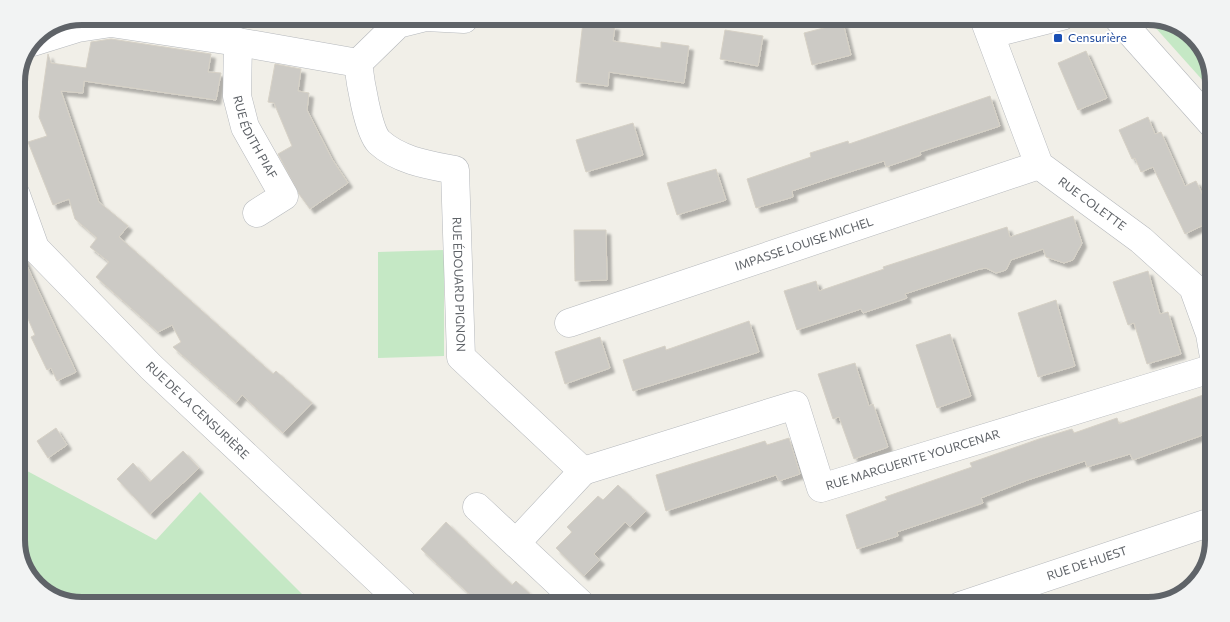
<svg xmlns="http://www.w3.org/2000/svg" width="1230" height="622" viewBox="0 0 1230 622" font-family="Commissioner,sans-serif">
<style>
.green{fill:#c5e8c5}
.building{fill:#cccac5;stroke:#d6d1c6;filter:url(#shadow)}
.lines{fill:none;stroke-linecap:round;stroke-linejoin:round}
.minor-casing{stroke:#b5b8bc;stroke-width:29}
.minor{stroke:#fff;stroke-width:28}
.transit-dot{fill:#1a4fb4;stroke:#fff;stroke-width:2}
.labels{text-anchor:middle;stroke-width:4;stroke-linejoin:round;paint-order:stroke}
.transit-label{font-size:12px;fill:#164399;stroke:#fff;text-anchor:start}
.street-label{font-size:12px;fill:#5f6368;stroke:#fff}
.rim{fill:none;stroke:#5f6368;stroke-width:6}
</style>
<defs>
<filter id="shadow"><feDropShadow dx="4.5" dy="4.5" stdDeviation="1" flood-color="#0004"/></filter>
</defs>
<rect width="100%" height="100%" fill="#f1efe8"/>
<g class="green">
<path d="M1145 16C1189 19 1214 50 1214 93Z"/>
<path d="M444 250V356L378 358V252Z"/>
<path d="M16 465 156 540 200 492 314 606H82C73 604 60 603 52 598 6 570 16 512 16 465Z"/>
</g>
<g class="building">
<path d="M583 22 615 26 613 41 661 48V42L689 46 684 83 609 72 608 86 576 82Z"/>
<path d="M843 23 851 55 812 65 804 33Z"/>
<path d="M725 30 763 36 758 66 720 59Z"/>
<path d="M111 39 211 54 208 72 221 73 216 100 84 81 83 93 61 91 99 202 128 226 119 237 273 374 276 371 312 403 283 433 242 395 236 403 173 347 181 342 172 325 158 332 96 277 109 262 90 247 97 238 75 219 69 199 53 205 28 142 47 136 39 117 48 54 51 63 86 68 91 42Z"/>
<path d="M1086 51 1107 98 1078 110 1058 63Z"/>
<path d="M275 64 301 69 298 91 309 93 307 110 332 159 348 183 310 209 299 194 278 154 292 146 274 103 268 102Z"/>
<path d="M990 96 1000 126 920 152 921 155 886 167 884 161 834 177 792 191 793 197 756 208 747 179 811 157 810 153 848 141 849 144Z"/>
<path d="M1148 117 1155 134 1161 132 1185 186 1196 181 1214 218V220L1185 234 1153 167 1141 172 1135 158 1132 159 1119 130Z"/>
<path d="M633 123 643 155 586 172 576 140Z"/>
<path d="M716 169 726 200 677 215 667 183Z"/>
<path d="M1073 216 1082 243 1073 260 1064 263 1046 257 1043 249 1011 260 1006 270 996 273 986 268 980 269 905 294 907 298 863 313 861 309 797 330 784 291 816 281 819 291 884 269 883 267 1007 227 1010 237Z"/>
<path d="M574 230H606L607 280 575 281Z"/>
<path d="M16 242 76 372 57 381 51 368 47 370 31 337 35 335 16 291Z"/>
<path d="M1148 271 1160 314 1168 312 1181 354 1147 364 1134 323 1128 325 1113 282Z"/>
<path d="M1056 300 1075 366 1038 377 1018 313Z"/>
<path d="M749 321 759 352 633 391 623 360 665 346 666 350Z"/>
<path d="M950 334 971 396 937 408 916 345Z"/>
<path d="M600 337 610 368 565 384 555 352Z"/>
<path d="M855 363 869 406 873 404 888 447 854 459 839 417 833 419 818 374Z"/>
<path d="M1206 394 1207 398 1214 396V431L1133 460 1130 454 1087 467 1085 461 1025 481 981 498 983 503 897 532 898 536 857 549 846 515 887 500 885 497 972 467 970 463 1039 439 1072 429 1074 433 1117 418 1119 424Z"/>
<path d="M56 428 67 445 48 458 37 441Z"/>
<path d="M789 438 800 474 779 481 776 475 666 511 656 475 765 441 767 445Z"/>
<path d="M183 451 199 468 150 514 117 479 133 463 150 482Z"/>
<path d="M618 485 646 511 630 527 625 522 594 554 600 560 584 576 556 548 572 532 567 527 598 496 603 500Z"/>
<path d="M446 522 512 585 516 581 543 606H482L421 549Z"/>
</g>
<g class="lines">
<defs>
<g id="minor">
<path id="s1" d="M983 16 1039 165 1141 240 1193 287 1210 334 1214 357"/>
<path d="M1116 16 1214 126"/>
<path d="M991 34 1062 16"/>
<path d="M33 42 78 28 111 23 238 42 358 63"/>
<path id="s2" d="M238 42 237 96 245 127 284 196 257 213"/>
<path id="s3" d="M358 63C360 80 368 131 379 142 400 161 429 165 455 170L461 357 583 471"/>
<path d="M358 63 398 24 426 17 464 19V16"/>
<path id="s4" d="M16 195 35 248 151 367 406 606"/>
<path id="s5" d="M569 323 1039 165"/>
<path id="s6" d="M583 471 795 405 821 488 1214 368"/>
<path d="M477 507 583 606"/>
<path d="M516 543 583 471"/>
<path id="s7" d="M960 606 1214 521"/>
</g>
</defs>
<use href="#minor" class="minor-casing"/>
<use href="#minor" class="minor"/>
</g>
<rect class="transit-dot" x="1053" y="33" width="10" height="10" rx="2.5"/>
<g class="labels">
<g class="transit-label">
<text x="1068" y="42">Censurière</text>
</g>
<g class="street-label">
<text dy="4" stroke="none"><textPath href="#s2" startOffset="99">RUE ÉDITH PIAF</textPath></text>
<text dy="4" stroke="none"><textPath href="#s1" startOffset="225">RUE COLETTE</textPath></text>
<text dy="4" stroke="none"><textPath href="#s5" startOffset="248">IMPASSE LOUISE MICHEL</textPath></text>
<text dy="4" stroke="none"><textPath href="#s3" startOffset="279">RUE ÉDOUARD PIGNON</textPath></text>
<text dy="4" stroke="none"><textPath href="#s4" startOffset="286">RUE DE LA CENSURIÈRE</textPath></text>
<text dy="4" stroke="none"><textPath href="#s6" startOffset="405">RUE MARGUERITE YOURCENAR</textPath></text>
<text dy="4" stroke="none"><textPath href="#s7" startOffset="134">RUE DE HUEST</textPath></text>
</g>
</g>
<path d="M0 0H1230V622H0ZM82 25H1148A57 57 0 0 1 1205 82V540A57 57 0 0 1 1148 597H82A57 57 0 0 1 25 540V82A57 57 0 0 1 82 25Z" fill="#f2f3f3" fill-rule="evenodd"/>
<path class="rim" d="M82 25H1148A57 57 0 0 1 1205 82V540A57 57 0 0 1 1148 597H82A57 57 0 0 1 25 540V82A57 57 0 0 1 82 25Z"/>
</svg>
